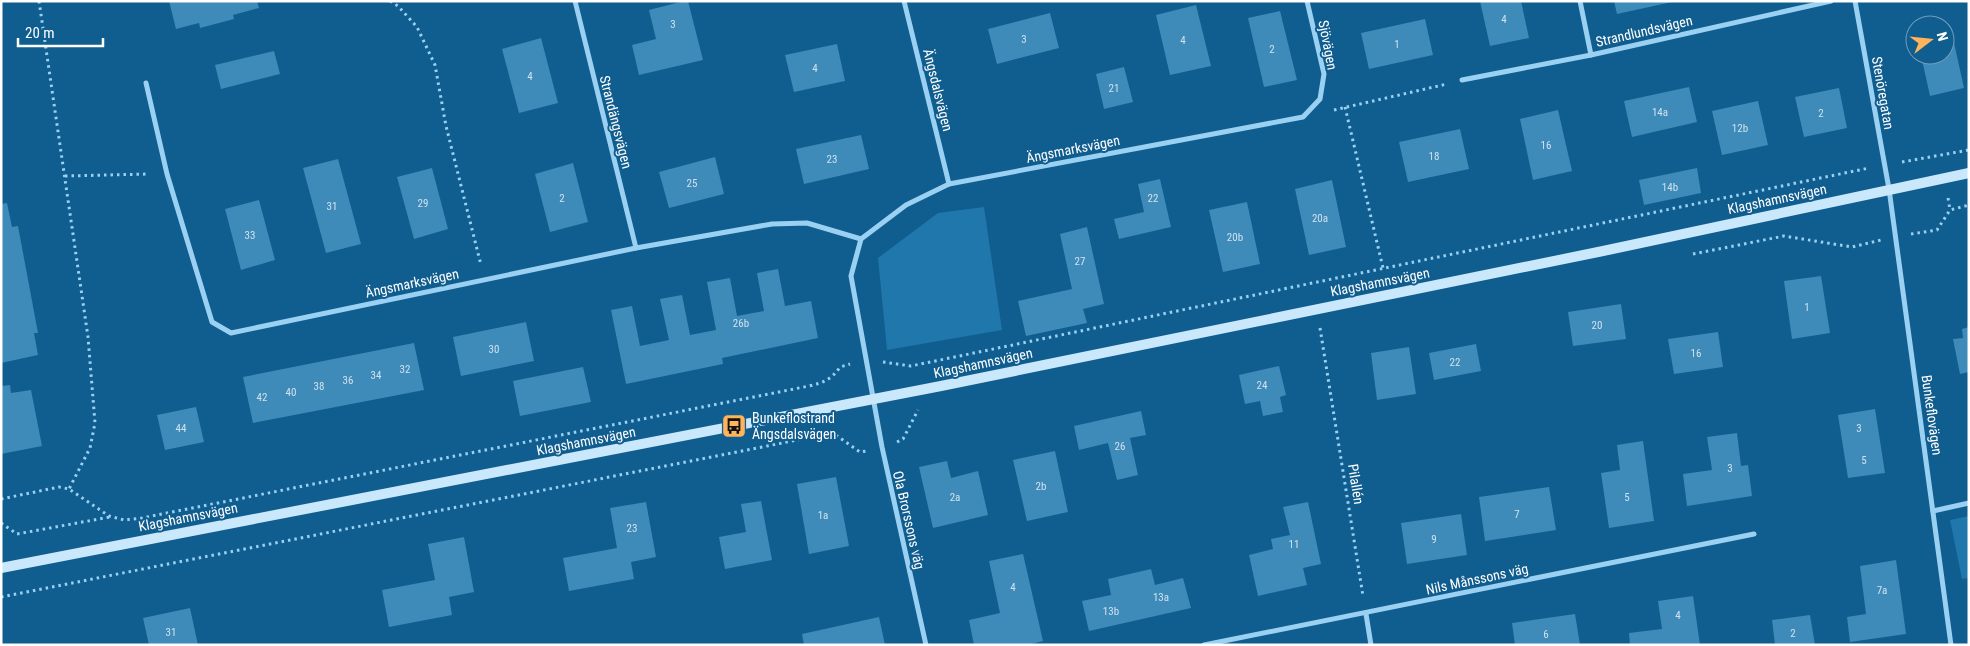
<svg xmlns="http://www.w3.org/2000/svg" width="1970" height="646" viewBox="0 0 1970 646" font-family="'Roboto Condensed',sans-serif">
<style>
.green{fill:#1f77ac}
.building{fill:#3e8ab9}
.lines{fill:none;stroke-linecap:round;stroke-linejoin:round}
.path{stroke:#9ad1f2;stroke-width:3;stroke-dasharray:2.5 4;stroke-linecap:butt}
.street{stroke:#9ad1f2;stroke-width:5}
.secondary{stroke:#c9e8fc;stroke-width:10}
.labels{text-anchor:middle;stroke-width:4;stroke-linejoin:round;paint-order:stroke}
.number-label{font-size:11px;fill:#cfe2ee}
.street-label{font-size:14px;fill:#fff;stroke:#105d8f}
.poi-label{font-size:14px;fill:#fff;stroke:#105d8f;text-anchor:start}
</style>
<rect width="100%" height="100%" fill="#105d8f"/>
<g class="green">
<path d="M984 207 1002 330 887 350 878 258 938 213Z"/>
<path d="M1969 516V578L1962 579 1950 520Z"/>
</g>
<g class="building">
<path d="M169 1H257L259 8 233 15 234 19 200 28 199 23 176 29Z"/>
<path d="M684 1H688L703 60 639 75 632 45 656 39 649 10Z"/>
<path d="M1480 1H1521L1529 38 1490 46Z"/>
<path d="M1614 1H1672V2L1617 14Z"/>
<path d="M1196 5 1211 66 1170 75 1156 15Z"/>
<path d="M1280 11 1297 80 1264 87 1248 18Z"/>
<path d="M1050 13 1059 48 997 64 988 29Z"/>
<path d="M1425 19 1433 55 1369 69 1361 33Z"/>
<path d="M1951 29 1964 88 1930 96 1921 55H1945V30Z"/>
<path d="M541 38 558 103 519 113 502 49Z"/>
<path d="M837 44 845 81 794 92 785 55Z"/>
<path d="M274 51 280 74 221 89 215 65Z"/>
<path d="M1124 67 1133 102 1104 109 1096 74Z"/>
<path d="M1689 87 1697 122 1632 137 1624 101Z"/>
<path d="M1839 88 1847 128 1804 137 1795 97Z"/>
<path d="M1758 101 1768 145 1722 155 1712 111Z"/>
<path d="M1558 110 1572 171 1533 180 1520 119Z"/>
<path d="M1460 129 1469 169 1408 182 1399 142Z"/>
<path d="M861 135 869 169 804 184 796 149Z"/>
<path d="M715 157 724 194 669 208 659 172Z"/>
<path d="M338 159 361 244 326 253 303 168Z"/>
<path d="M573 163 588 222 550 232 535 174Z"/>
<path d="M432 168 448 229 414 239 397 177Z"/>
<path d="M1697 168 1701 193 1644 205 1639 180Z"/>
<path d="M1160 179 1171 227 1119 239 1114 219 1144 212 1138 184Z"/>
<path d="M1332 180 1346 247 1309 255 1295 189Z"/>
<path d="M259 200 275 260 241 270 225 209Z"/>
<path d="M1247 202 1260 264 1223 272 1209 210Z"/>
<path d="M7 203 12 227 18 226 38 333H34L38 355 1 363V204Z"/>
<path d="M1087 227 1104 304 1083 309 1087 323 1026 336 1018 301 1072 289 1060 234Z"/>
<path d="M778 269 785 306 811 301 818 338 722 358 723 364 626 384 611 310 632 306 640 346 669 340 660 299 682 295 690 335 716 330 707 282 730 278 737 316 764 311 757 273Z"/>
<path d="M1821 276 1830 333 1792 339 1784 281Z"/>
<path d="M1621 304 1626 339 1573 346 1568 312Z"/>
<path d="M526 322 534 361 461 376 453 337Z"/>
<path d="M1969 327V372L1960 374 1953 339 1963 338 1962 329Z"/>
<path d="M1718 332 1723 367 1674 374 1668 339Z"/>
<path d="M414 343 424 390 253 423 243 377Z"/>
<path d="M1476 344 1481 371 1434 380 1429 353Z"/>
<path d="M1409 347 1416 394 1377 400 1371 353Z"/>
<path d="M1279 366 1286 395 1280 397 1283 412 1263 416 1260 401 1245 404 1239 375Z"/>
<path d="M583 367 591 402 520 416 513 381Z"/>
<path d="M10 385 11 393 31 390 42 446 1 454V386Z"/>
<path d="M196 407 204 442 165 450 157 415Z"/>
<path d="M1875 409 1885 473 1848 478 1838 415Z"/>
<path d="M1141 411 1146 435 1130 438 1138 475 1117 480 1108 443 1079 450 1074 426Z"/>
<path d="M1737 433 1741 466 1748 465 1752 496 1687 506 1683 474 1712 470 1707 437Z"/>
<path d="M1643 441 1654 521 1609 528 1601 473 1620 470 1617 445Z"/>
<path d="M1055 451 1068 512 1027 521 1013 460Z"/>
<path d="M947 461 951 478 978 471 988 515 933 528 919 467Z"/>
<path d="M836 477 849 546 809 554 797 484Z"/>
<path d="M1549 487 1556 530 1485 541 1479 497Z"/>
<path d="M761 501 772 560 725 569 719 537 746 532 741 504Z"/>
<path d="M646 502 656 557 631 562 634 579 569 591 563 558 617 548 610 508Z"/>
<path d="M1308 502 1321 564 1303 568 1307 585 1258 596 1249 555 1273 549 1271 539 1290 535 1283 507Z"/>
<path d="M1461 514 1467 555 1407 564 1401 523Z"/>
<path d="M464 537 474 592 449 597 452 615 389 627 382 590 435 580 428 544Z"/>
<path d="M1023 554 1043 641 1027 645H974L969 620 1000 613 989 561Z"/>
<path d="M1896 560 1906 634 1850 642 1847 617 1866 614 1860 566Z"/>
<path d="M1151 569 1155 585 1183 578 1191 608 1089 631 1082 601 1111 595 1108 579Z"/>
<path d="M1693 596 1700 645H1630L1629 633 1662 629 1658 601Z"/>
<path d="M190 608 198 645H149L143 618Z"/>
<path d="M1575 614 1580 645H1515L1512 623Z"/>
<path d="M1810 615 1815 645H1775L1772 620Z"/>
<path d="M879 617 885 645H804L802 634Z"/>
</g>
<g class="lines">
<g class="path">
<path d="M39 1 88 337 95 423 90 448 69 489"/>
<path d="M390 1 398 6 417 27 435 65 446 126 481 265"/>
<path d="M1345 107 1383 268"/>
<path d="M1334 110 1447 84"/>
<path d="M1902 162 1969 150"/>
<path d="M65 176 149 174"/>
<path d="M1948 198 1950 210"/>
<path d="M1911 234 1937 230 1950 210 1969 205"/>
<path d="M1693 254 1784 236 1852 247 1881 240"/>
<path d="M1320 328 1363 596"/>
<path d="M883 362 911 366 1869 168"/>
<path d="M897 442 903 439 918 410"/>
<path d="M1 499 59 487 69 489 109 516 124 520 142 518 809 386C823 383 832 379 840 367L850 364"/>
<path d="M1 523 17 534 110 517"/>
<path d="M1 597 833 433 860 452 867 451"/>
</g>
<g class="street">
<path d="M575 1 636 248"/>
<path d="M904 1 949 184"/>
<path d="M1580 1 1591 55"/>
<path d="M1855 1 1889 189 1951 645"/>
<path d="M1462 80 1591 55 1831 1"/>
<path d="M146 83 167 174 212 322 231 333 636 248 772 224 807 223 861 239"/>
<path d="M1933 511 1969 503"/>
<path d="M1366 614 1371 645"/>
<path d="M926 645 882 447 851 276 861 239 906 205 949 184 1303 117 1320 99 1324 74 1307 1"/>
<path d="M1204 645 1754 534"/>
</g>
<path class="secondary" d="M1 568 941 386 1603 251 1969 173"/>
</g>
<defs>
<symbol id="bus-square" viewBox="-11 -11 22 22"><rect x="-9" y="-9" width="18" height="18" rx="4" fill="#ffb45b" stroke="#105d8f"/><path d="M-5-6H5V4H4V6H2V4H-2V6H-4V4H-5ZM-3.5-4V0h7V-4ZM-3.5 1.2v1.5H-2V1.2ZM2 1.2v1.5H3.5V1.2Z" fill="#111"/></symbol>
</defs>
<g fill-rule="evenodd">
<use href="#bus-square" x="720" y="412" width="28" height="28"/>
</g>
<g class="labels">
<g class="number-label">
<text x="1504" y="23">4</text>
<text x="673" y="28">3</text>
<text x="1024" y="43">3</text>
<text x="1183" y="44">4</text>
<text x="1397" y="48">1</text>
<text x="1272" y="53">2</text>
<text x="815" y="72">4</text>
<text x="530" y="80">4</text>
<text x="1114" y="92">21</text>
<text x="1660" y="116">14a</text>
<text x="1821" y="117">2</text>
<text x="1740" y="132">12b</text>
<text x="1546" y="149">16</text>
<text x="1434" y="160">18</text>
<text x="832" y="163">23</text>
<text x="692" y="187">25</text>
<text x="1670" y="191">14b</text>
<text x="562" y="202">2</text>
<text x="1153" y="202">22</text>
<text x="423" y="207">29</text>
<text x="332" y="210">31</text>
<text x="1320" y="222">20a</text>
<text x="250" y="239">33</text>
<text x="1235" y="241">20b</text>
<text x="1080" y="265">27</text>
<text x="1807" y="311">1</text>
<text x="741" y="327">26b</text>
<text x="1597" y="329">20</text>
<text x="494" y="353">30</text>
<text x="1696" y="357">16</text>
<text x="1455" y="366">22</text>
<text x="405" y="373">32</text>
<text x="376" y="379">34</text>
<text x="348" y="384">36</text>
<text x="1262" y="389">24</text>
<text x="319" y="390">38</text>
<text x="291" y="396">40</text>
<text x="262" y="401">42</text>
<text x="181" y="432">44</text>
<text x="1859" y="432">3</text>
<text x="1120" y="450">26</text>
<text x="1864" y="464">5</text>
<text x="1730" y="472">3</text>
<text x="1041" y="490">2b</text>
<text x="955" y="501">2a</text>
<text x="1627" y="501">5</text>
<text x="1517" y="518">7</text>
<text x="823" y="519">1a</text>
<text x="632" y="532">23</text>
<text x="1434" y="543">9</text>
<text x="1294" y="548">11</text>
<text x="1013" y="591">4</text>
<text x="1882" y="594">7a</text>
<text x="1161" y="601">13a</text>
<text x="1111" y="615">13b</text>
<text x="1678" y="619">4</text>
<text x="171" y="636">31</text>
<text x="1793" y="637">2</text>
<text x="1546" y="638">6</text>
</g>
<g class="street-label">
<text transform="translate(1644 31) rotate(-13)" y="5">Strandlundsvägen</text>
<text transform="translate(1328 45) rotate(79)" y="5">Sjövägen</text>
<text transform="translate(938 90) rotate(76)" y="5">Ängsdalsvägen</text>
<text transform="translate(1883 93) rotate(80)" y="5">Stenöregatan</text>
<text transform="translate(616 122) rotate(76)" y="5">Strandängsvägen</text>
<text transform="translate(1073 149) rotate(-11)" y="5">Ängsmarksvägen</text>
<text transform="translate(1777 199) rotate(-12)" y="5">Klagshamnsvägen</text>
<text transform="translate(1380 282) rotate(-11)" y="5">Klagshamnsvägen</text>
<text transform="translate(412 283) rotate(-12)" y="5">Ängsmarksvägen</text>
<text transform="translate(983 363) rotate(-12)" y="5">Klagshamnsvägen</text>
<text transform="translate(1932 415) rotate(82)" y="5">Bunkeflovägen</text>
<text transform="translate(586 441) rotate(-11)" y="5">Klagshamnsvägen</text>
<text transform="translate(1356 484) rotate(81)" y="5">Pilallén</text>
<text transform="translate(188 517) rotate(-11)" y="5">Klagshamnsvägen</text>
<text transform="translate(909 520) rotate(77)" y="5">Ola Brorssons väg</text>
<text transform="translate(1477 579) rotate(-12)" y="5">Nils Månssons väg</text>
</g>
<g class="poi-label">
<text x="752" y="423">Bunkeflostrand<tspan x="752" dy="16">Ängsdalsvägen</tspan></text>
</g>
</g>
<rect width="1970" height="646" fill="none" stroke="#ffffff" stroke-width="5"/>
<g transform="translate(1930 40) rotate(74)"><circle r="24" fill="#105d8f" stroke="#709ebc"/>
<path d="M0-4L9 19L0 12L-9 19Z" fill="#ffb45b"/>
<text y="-8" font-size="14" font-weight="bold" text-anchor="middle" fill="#ffffff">N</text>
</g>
<path d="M18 38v8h85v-8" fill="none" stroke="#ffffff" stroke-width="2.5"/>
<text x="25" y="38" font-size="15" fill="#ffffff" stroke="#105d8f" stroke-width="4" paint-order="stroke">20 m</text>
</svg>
